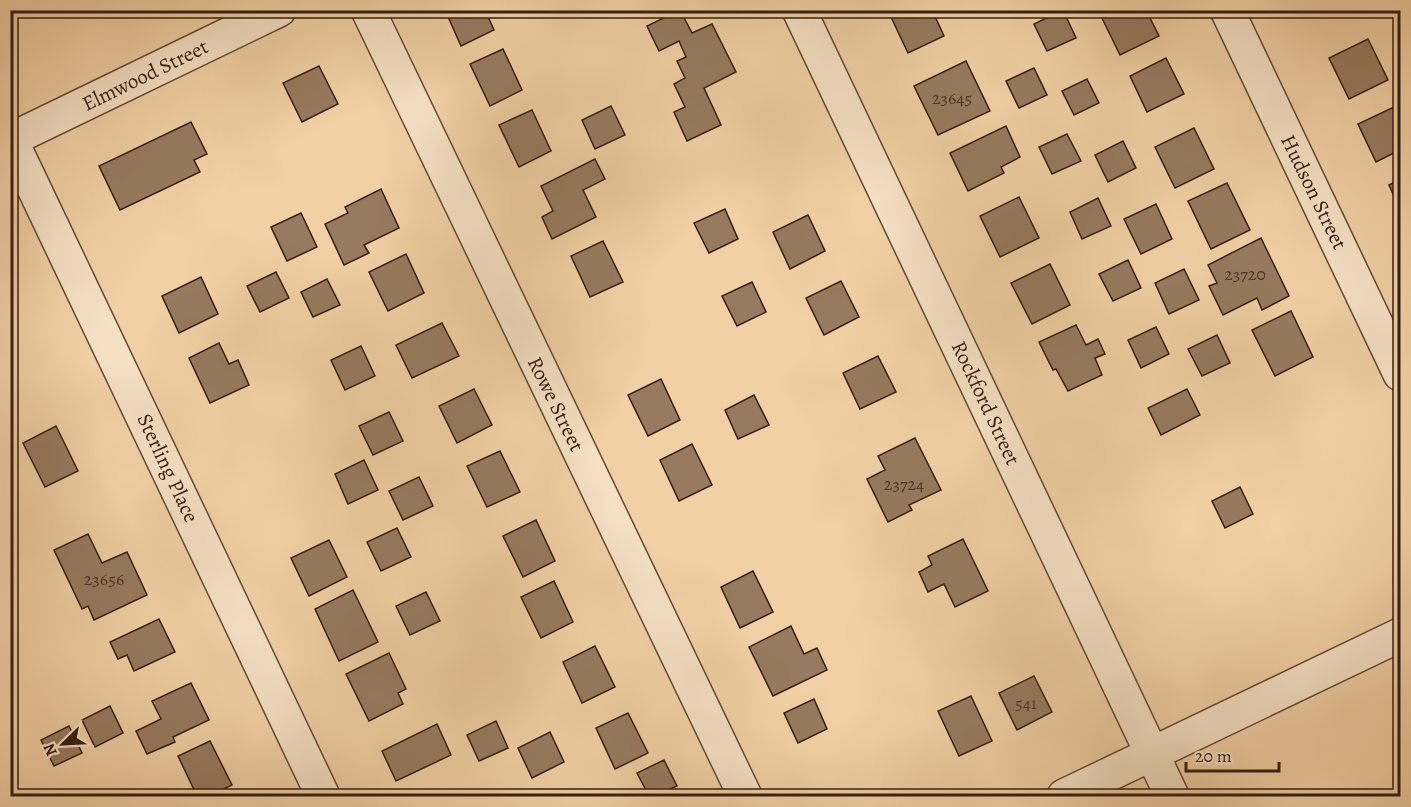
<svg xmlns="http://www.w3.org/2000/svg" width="1411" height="807" viewBox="0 0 1411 807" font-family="Alegreya,serif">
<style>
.building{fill:#977a5f;stroke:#371d14;stroke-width:1.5}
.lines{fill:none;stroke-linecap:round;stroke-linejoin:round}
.street-casing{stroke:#654a38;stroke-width:36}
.street{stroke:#f5e0c4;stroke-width:33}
.labels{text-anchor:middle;stroke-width:4.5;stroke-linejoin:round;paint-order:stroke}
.number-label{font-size:18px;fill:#4f3427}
.street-label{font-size:21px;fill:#371d14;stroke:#f5e0c4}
</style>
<rect width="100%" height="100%" fill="#f0d0a4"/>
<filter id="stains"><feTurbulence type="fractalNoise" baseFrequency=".00333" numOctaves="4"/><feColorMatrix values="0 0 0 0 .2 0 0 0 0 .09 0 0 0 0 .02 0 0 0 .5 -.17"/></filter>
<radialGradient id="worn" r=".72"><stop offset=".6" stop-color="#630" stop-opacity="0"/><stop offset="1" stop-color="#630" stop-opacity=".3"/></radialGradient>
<g class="building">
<path d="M445 10H485L494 30 461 46Z"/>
<path d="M680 10 692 33 712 24 736 72 704 88 721 125 687 141 674 112 685 107 674 84 685 78 677 61 686 57 679 41 659 51 647 26Z"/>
<path d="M904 10H932L944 36 908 53 891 17Z"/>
<path d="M1063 10 1076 38 1047 51 1034 24Z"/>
<path d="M1106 10H1146L1159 36 1120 55 1100 14Z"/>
<path d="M1368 39 1388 80 1349 99 1329 58Z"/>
<path d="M503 49 522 90 490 106 470 64Z"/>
<path d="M1166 58 1184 94 1147 112 1130 76Z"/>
<path d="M966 61 990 111 938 135 914 86Z"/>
<path d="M319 66 338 104 302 122 283 83Z"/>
<path d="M1034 68 1047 95 1019 108 1006 81Z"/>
<path d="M1087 79 1099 103 1074 115 1062 91Z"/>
<path d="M611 106 625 135 595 149 582 120Z"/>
<path d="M1396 106 1400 116V150L1376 162 1358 124Z"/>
<path d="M532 110 551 151 519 167 499 125Z"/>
<path d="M191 122 207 154 194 160 200 172 120 210 99 166Z"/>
<path d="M1006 126 1020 157 1001 167 1004 173 968 191 950 153Z"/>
<path d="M1194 128 1214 169 1175 188 1155 147Z"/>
<path d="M1067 134 1081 161 1052 174 1039 147Z"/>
<path d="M1123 141 1136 168 1108 182 1095 155Z"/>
<path d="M595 159 605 179 583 190 596 217 552 239 542 217 553 211 541 186Z"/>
<path d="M1400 180V210L1389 185Z"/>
<path d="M1227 183 1250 230 1211 249 1188 201Z"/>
<path d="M381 189 399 228 364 245 369 253 344 265 325 224 348 213 345 207Z"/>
<path d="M1019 197 1039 238 1000 257 980 216Z"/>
<path d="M1098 198 1111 226 1082 239 1070 212Z"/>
<path d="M1156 204 1172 239 1141 254 1124 219Z"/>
<path d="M725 209 738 239 709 253 694 223Z"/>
<path d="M301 213 317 247 287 261 271 227Z"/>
<path d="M808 215 825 251 790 269 773 232Z"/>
<path d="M1261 238 1289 296 1262 310 1257 298 1223 315 1209 286 1217 283 1208 265Z"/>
<path d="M603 241 623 282 590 297 571 256Z"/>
<path d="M406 254 424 293 388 311 369 272Z"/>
<path d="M1128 260 1141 288 1113 301 1099 274Z"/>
<path d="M1050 264 1070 305 1032 324 1011 283Z"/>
<path d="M1184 269 1199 300 1169 314 1155 283Z"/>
<path d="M276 272 289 298 260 312 247 286Z"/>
<path d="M201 277 218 314 179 333 162 296Z"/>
<path d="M327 279 340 305 313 317 301 292Z"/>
<path d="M841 281 859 317 824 335 806 298Z"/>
<path d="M752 282 766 312 737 326 722 296Z"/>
<path d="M1291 311 1313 357 1275 376 1252 330Z"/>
<path d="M442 323 459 356 412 378 396 345Z"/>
<path d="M1076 325 1086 345 1098 339 1105 354 1095 358 1102 375 1068 391 1056 369 1053 370 1039 342Z"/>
<path d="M1156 327 1169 354 1141 368 1128 340Z"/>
<path d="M1217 335 1230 363 1202 376 1188 349Z"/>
<path d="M219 343 229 364 238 360 249 385 210 403 189 358Z"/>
<path d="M361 346 375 376 345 390 331 360Z"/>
<path d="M878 356 896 392 860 409 843 373Z"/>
<path d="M661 379 680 420 648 436 628 395Z"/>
<path d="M474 389 492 425 457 443 439 406Z"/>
<path d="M1187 389 1200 415 1161 435 1148 408Z"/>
<path d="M754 395 769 425 738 439 725 410Z"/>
<path d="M389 412 403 441 373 455 359 426Z"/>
<path d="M56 426 78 471 45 487 23 443Z"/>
<path d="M915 438 941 490 909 505 912 510 888 522 867 479 885 470 878 456Z"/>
<path d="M692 444 712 485 679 501 660 460Z"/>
<path d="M500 451 520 492 487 507 467 466Z"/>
<path d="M364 460 378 490 348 504 335 474Z"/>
<path d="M419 477 433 506 403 520 389 491Z"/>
<path d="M1240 487 1253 514 1225 528 1212 501Z"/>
<path d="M536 520 555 561 523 577 503 536Z"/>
<path d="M397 528 411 557 381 571 367 542Z"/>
<path d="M88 534 102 563 127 552 147 595 94 620 88 606 82 609 54 550Z"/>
<path d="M963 539 988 591 955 607 944 584 928 592 919 572 932 565 928 556Z"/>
<path d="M329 540 347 577 309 596 291 558Z"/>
<path d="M753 571 773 612 740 628 721 587Z"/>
<path d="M554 581 573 622 541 638 521 597Z"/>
<path d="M353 590 378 642 339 661 315 609Z"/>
<path d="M426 592 440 621 410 635 396 606Z"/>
<path d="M159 619 175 652 134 671 127 655 118 659 110 642Z"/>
<path d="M791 626 804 654 817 648 827 670 773 696 749 647Z"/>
<path d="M595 646 615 687 582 703 563 662Z"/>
<path d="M389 653 406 689 398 693 403 704 369 721 346 674Z"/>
<path d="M1034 676 1052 712 1017 730 999 693Z"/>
<path d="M191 683 209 720 173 737 175 742 147 754 136 731 161 719 152 701Z"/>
<path d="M971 696 992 741 959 756 938 711Z"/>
<path d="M814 699 827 729 798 743 784 713Z"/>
<path d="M110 706 123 733 95 747 82 720Z"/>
<path d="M628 713 648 753 615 769 596 728Z"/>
<path d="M496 721 508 748 479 761 467 735Z"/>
<path d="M437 724 451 755 396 781 382 751Z"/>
<path d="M69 726 82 753 54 766 41 740Z"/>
<path d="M550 732 564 762 532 778 518 748Z"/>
<path d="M210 741 232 785 209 796H197L178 756Z"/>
<path d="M664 760 677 786 655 796H649L637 773Z"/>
<path d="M10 785H12L17 796H10Z"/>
</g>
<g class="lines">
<defs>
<g id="street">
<path d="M368 10 745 796"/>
<path d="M799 10 1172 796"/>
<path d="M1227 10 1400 374"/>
<path d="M10 140 279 10"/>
<path d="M11 140 323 796"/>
<path d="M1064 796 1400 635"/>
</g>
</defs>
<use href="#street" class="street-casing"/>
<use href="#street" class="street"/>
</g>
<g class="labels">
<g class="number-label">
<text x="952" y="104">23645</text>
<text x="1245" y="280">23720</text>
<text x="904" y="490">23724</text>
<text x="104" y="585">23656</text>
<text x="1026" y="709">541</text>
</g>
<g class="street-label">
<text transform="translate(145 75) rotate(-26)" y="7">Elmwood Street</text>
<text transform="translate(1314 192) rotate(64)" y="7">Hudson Street</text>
<text transform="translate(986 403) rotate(65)" y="7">Rockford Street</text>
<text transform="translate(556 404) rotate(64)" y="7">Rowe Street</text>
<text transform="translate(168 468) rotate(65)" y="7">Sterling Place</text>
</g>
</g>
<rect width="1411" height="807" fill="none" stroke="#f0d0a4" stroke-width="36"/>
<rect x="12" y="12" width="1387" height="783" fill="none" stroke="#371d14" stroke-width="3"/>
<rect x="18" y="18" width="1375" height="771" fill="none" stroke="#371d14" stroke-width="1.5"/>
<g transform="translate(63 744) rotate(246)" stroke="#f5e0c4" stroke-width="4.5" paint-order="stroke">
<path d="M0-4.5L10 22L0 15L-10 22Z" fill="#371d14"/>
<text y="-9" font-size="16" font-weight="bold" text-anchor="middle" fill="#371d14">N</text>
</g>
<path d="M1186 762v9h93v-9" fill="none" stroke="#371d14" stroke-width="3"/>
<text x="1195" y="762" font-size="18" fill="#371d14" stroke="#f5e0c4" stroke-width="4.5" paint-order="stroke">20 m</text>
<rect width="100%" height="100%" filter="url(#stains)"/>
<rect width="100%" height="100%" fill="url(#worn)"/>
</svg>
